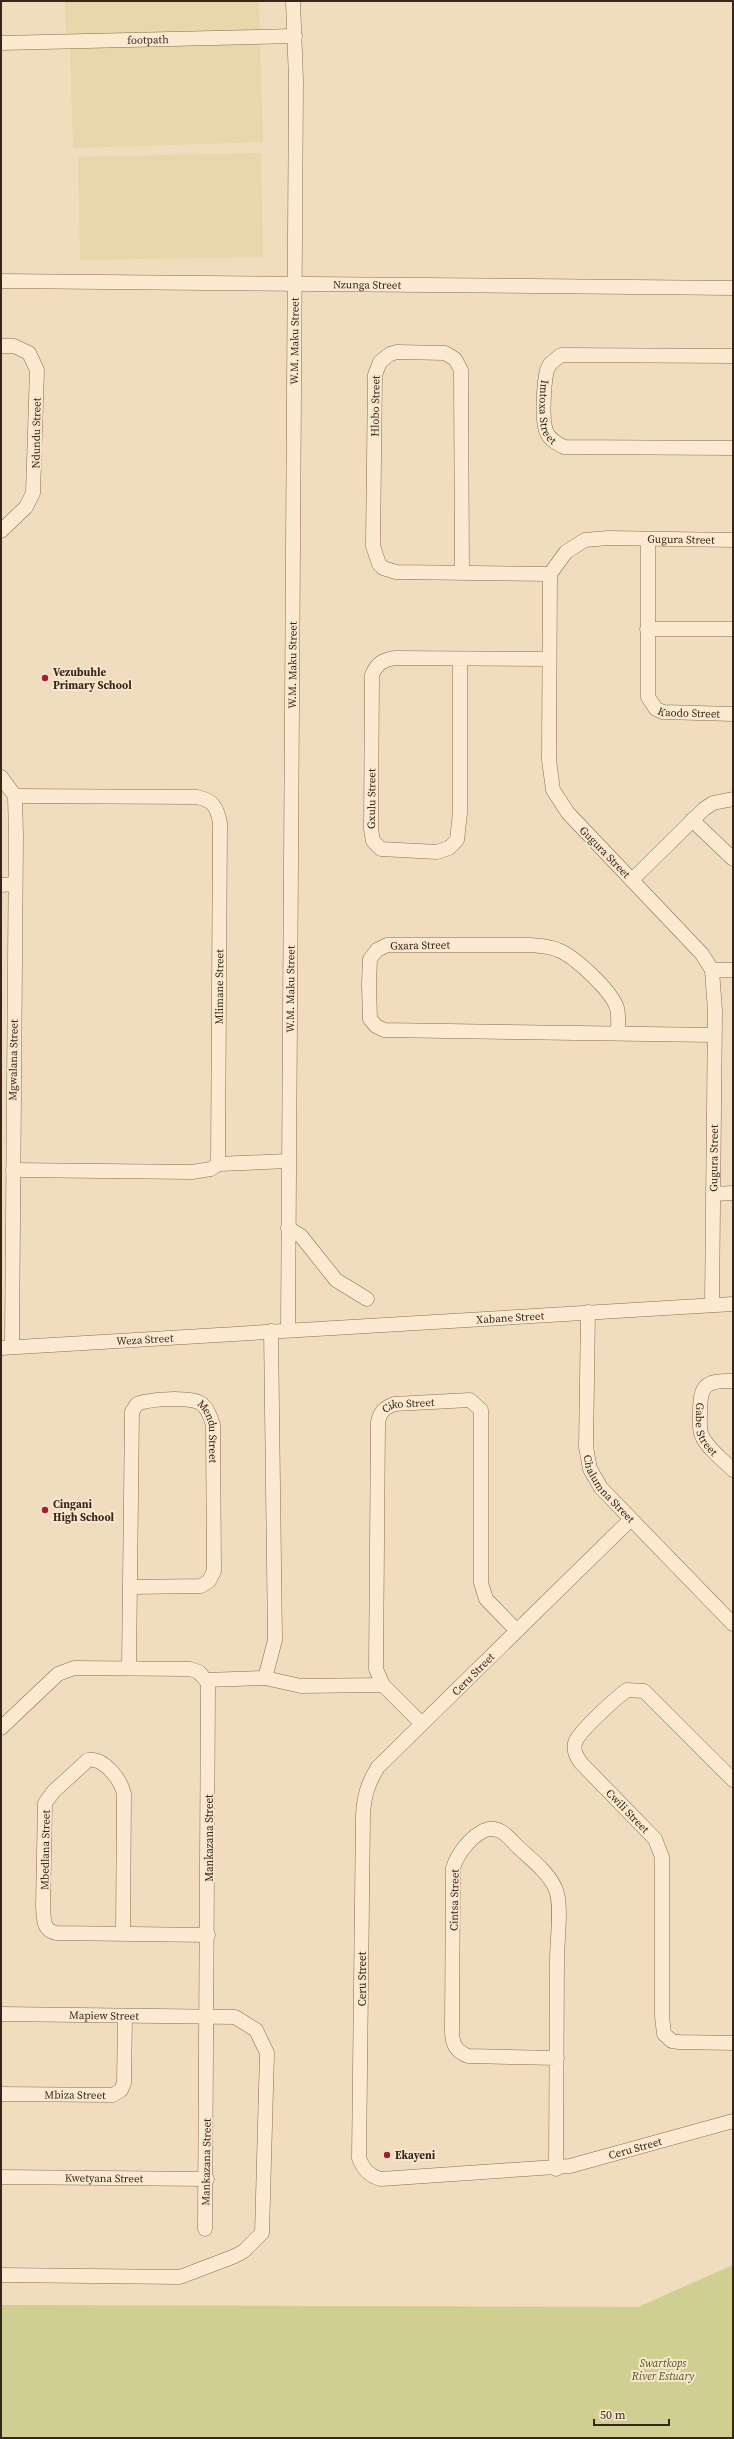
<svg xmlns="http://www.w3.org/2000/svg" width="734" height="2439" viewBox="0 0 734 2439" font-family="'Source Serif 4',serif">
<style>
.farmland{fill:#e7d7aa}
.green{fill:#cecf90}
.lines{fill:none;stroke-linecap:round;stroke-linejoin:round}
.minor-casing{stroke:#8a6b55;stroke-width:15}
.minor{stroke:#fbead0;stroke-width:14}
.poi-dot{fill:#9d212f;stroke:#f8e7cd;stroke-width:1.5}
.labels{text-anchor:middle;stroke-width:4;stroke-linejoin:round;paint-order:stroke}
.street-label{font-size:11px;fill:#38261b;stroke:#f8e7cd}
.poi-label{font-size:11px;font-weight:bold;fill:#38261b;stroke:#f8e7cd;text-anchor:start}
.park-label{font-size:11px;font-style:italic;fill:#4e5620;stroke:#f8e7cd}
</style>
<rect width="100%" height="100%" fill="#f1dcbd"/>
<g class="farmland">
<path d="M65 1H259L260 34 66 40Z"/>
<path d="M260 41 263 142 73 148 70 47Z"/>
<path d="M261 153 263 257 80 260 78 157Z"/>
</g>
<path class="green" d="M733 2265V2438H1V2305L638 2307Z"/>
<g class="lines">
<defs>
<g id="minor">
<path id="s1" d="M1 43 295 36"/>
<path id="s2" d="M1 281 733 288"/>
<path d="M1 346H14L29 353 37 370 33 493 26 507 1 531"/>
<path id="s3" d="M733 356 561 355 550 364 547 370C544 383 541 422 547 433 550 440 558 444 564 447L733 448"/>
<path id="s4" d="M648 540V697L656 709 663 712 733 714"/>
<path d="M462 573 461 370 455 359 445 353 397 352 390 354 380 362 375 375 373 546 379 564 383 568 396 572 550 574"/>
<path d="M647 629H733"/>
<path id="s5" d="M460 659V813L457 840 449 848 437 852 381 849 373 841 371 829 372 675C377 663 383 660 395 658L549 659"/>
<path d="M1 777 15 796 16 835 12 1347"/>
<path d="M692 820 733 859"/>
<path d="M632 880 704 809 713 803 733 799"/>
<path d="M1 885 15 884"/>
<path d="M712 970H733"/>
<path d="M618 1033C618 1025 619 1016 617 1008 611 990 574 956 558 950 549 946 539 946 530 945H387L377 950 370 959 369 984 370 1019 376 1026 384 1030 714 1035"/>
<path d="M218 1164 288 1161"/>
<path id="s6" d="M13 1170 192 1172 211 1169 218 1164 220 823C217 807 213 800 197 797L15 796"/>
<path d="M713 1194 733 1193"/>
<path d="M288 1228 301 1236 336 1280 367 1299"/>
<path id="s7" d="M712 1305 715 1011 712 970 702 954 568 813 553 790 549 760 550 574 566 552 585 540 608 538 733 540"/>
<path id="s8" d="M588 1312 586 1447 590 1469 601 1488 733 1624"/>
<path id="s9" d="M288 1330 296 80 293 1"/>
<path id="s10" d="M1 1348 733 1304"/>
<path id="s11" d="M733 1381C704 1380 700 1386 700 1414 700 1421 699 1430 702 1436 708 1449 723 1460 733 1470"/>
<path id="s12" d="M631 1519 378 1767C368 1783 364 1796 363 1815L359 2158C363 2169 369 2176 381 2179L570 2166 733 2121"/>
<path id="s13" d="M129 1668 132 1412 137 1404C149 1399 191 1396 202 1404 208 1409 211 1418 213 1425L214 1571 209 1581 201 1586 130 1587"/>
<path d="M265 1678 275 1640 271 1331"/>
<path d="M206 1680 265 1678 301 1686 383 1685"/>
<path id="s14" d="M422 1724 383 1685 376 1669 378 1422C380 1412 384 1408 394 1404L470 1400 481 1410V1583L486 1599 517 1631"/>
<path d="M1 1728 58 1674 74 1668 190 1669 199 1672 208 1683 205 2229"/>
<path id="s15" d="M733 1780 644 1691 627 1690C616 1698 578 1732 575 1743 573 1751 577 1757 581 1763L655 1839 662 1857V2016L664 2034 672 2041 679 2042 733 2043"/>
<path d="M123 1934 124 1794C121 1780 104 1757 88 1760L54 1791 45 1803 43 1906C44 1918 42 1930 56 1933L208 1935"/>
<path id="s16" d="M1 2014 235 2017 256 2030 267 2053 262 2233 244 2251 235 2256 180 2277 1 2275"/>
<path id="s17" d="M1 2094 113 2095 121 2090 124 2083 125 2016"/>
<path d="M556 2169C556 2099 557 2029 557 1960 557 1940 562 1907 556 1890 549 1872 529 1858 516 1845 507 1835 497 1824 483 1831 469 1839 458 1853 453 1868L452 2030C452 2043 455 2051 468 2056L557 2058"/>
<path id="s18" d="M1 2177 207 2179"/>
</g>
</defs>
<use href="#minor" class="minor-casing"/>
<use href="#minor" class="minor"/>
</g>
<g class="poi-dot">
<circle cx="45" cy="678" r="4"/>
<circle cx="45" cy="1510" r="4"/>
<circle cx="387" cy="2155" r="4"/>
</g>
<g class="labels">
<g class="street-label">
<text dy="4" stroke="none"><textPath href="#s1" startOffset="147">footpath</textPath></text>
<text dy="4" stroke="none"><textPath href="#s2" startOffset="366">Nzunga Street</textPath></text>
<text dy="4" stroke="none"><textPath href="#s9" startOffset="989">W.M. Maku Street</textPath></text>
<text transform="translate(375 406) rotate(-89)" y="4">Hlobo Street</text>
<text dy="4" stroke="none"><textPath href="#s3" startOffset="236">Imtoxa Street</textPath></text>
<text transform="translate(36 433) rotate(-89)" y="4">Ndundu Street</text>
<text dy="4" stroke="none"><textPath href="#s7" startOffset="938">Gugura Street</textPath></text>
<text dy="4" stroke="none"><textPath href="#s9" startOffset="665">W.M. Maku Street</textPath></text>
<text dy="4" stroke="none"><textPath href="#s4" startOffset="205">Kaodo Street</textPath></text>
<text dy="4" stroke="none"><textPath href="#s5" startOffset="315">Gxulu Street</textPath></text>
<text transform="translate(605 852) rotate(46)" y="4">Gugura Street</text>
<text transform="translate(420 945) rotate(-1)" y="4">Gxara Street</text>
<text dy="4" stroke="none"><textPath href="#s6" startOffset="384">Mlimane Street</textPath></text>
<text dy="4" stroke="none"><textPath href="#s9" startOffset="341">W.M. Maku Street</textPath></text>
<text transform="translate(13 1060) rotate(-89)" y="4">Mgwalana Street</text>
<text dy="4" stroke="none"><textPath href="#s7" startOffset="147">Gugura Street</textPath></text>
<text dy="4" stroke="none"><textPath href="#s10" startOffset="510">Xabane Street</textPath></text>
<text dy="4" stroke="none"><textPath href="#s10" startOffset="144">Weza Street</textPath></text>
<text dy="4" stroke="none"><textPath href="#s14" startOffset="359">Ciko Street</textPath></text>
<text dy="4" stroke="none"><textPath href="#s11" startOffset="74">Gabe Street</textPath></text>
<text dy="4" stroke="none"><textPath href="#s13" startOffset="361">Mendu Street</textPath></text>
<text dy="4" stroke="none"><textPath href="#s8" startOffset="184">Chalumna Street</textPath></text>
<text transform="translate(473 1674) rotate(-45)" y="4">Ceru Street</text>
<text dy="4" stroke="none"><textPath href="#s15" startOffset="306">Cwili Street</textPath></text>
<text transform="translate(209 1838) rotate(-90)" y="4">Mankazana Street</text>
<text transform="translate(45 1850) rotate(-89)" y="4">Mbedlana Street</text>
<text transform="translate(454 1900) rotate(-89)" y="4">Cintsa Street</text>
<text transform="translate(362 1979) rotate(-90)" y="4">Ceru Street</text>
<text dy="4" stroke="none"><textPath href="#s16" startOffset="103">Mapiew Street</textPath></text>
<text dy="4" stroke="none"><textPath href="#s17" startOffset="74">Mbiza Street</textPath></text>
<text dy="4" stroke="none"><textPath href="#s12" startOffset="1037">Ceru Street</textPath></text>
<text transform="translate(206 2162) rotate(-89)" y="4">Mankazana Street</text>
<text dy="4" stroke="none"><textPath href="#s18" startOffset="103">Kwetyana Street</textPath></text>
</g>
<g class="poi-label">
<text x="53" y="676">Vezubuhle<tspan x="53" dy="13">Primary School</tspan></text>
<text x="53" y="1508">Cingani<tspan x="53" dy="13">High School</tspan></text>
<text x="395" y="2159">Ekayeni</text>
</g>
<g class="park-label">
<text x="663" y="2367">Swartkops<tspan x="663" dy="13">River Estuary</tspan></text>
</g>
</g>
<rect width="734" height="2439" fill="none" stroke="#38261b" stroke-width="4"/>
<path d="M594 2419v6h75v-6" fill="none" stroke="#38261b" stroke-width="2"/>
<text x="600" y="2419" font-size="12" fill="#38261b" stroke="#f8e7cd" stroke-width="3" paint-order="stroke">50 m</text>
</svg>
